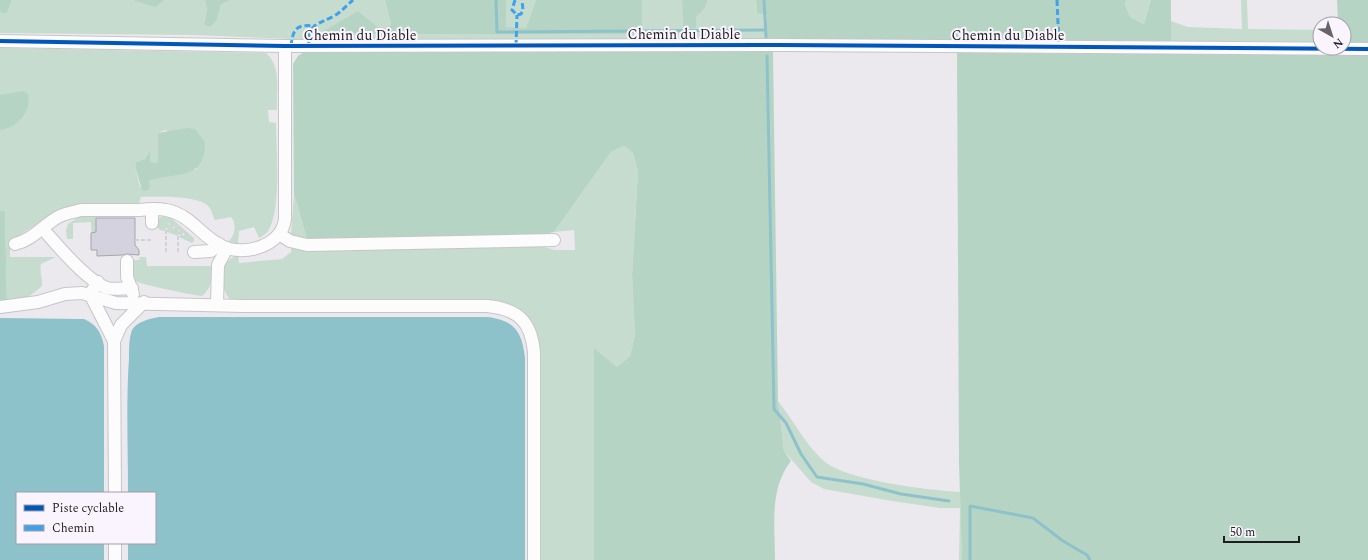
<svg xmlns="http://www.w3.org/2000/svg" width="1368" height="560" viewBox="0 0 1368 560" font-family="Spectral,serif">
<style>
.green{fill:#c6dccf;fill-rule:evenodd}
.forest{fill:#b6d4c3}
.water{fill:#8ec2ca}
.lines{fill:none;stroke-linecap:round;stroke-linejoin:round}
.stream{stroke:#8ec2ca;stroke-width:3}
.building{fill:#d3d2de;stroke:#a6a5aa}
.minor-casing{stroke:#c7c5ca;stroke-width:14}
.path{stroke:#d2d1d3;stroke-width:2;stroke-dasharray:4 2;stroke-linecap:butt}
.minor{stroke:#fcfcfc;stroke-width:12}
.quiet{stroke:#3da2ea;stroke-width:3;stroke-dasharray:6 3;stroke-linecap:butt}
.cycleway-casing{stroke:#f9f4fe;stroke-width:6}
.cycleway{stroke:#0057b8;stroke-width:4}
.labels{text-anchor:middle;stroke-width:4;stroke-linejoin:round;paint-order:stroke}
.street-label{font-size:14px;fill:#1f1d20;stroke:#f9f4fe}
</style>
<rect width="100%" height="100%" fill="#ebe9ee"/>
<g class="green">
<path d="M12 0H132L155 6 165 0H205L207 9 204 23 217 20 221 5 230 0H385L391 24 388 28 378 27 358 11 319 34H641L642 0H682L683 28 705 8 708 0H756L757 13 767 15 764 39 319 40 194 35 0 33V12L3 14 7 13Z"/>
<path d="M506 0H536L526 28 505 27Z"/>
<path d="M1126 0H1151L1144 24 1130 17 1125 4Z"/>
<path d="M1241 0H1247L1248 29 1320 30V42L1171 41V21L1188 27 1242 29Z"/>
<path d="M0 48 266 53C282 66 276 92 277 110H268L269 122 276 123C276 149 282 210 268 231 266 234 262 236 259 238L254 227 239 231 238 244 229 241C235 235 237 224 231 217L215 220C212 215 212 210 208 206 196 195 157 197 141 197L139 204H108L50 216 10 241V257H56L41 264C39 272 43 278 42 286 31 296 22 302 7 304L5 211H0ZM166 130 197 169 153 179 140 187 135 166 136 162 145 159 150 151V161L154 163 158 162V133Z"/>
<path d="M624 146 633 153 638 170 632 275 635 335 630 356 617 367 594 349V560H536V363L515 310 232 301C221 292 223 279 222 266L232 258 238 255 239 263 282 259 291 252V247L530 243 555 250H575L574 230 554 232 611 152Z"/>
<path d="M294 194 307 239 294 237 291 234Z"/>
<path d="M131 214 135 217H96V236L92 239 91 222 73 223V239H67L66 230 68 224 80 216Z"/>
<path d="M164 216 171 218 187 232 185 234 168 223 165 231 160 230 156 226 157 219Z"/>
<path d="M168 225 180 232 178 236 167 232Z"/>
<path d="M188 233 194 238V241L192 243 179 237 181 234 185 236Z"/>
<path d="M140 257H146L147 266H212C212 278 212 288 202 296 196 296 139 284 135 281 130 276 132 267 131 260H139Z"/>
<path d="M778 401C794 421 806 446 825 462 850 481 928 490 960 492L962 560H959L960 508H940L892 501 824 489 811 482 784 451Z"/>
</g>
<g class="forest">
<path d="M0 0H12L7 13 3 14 0 12Z"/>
<path d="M132 0H165L155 7Z"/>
<path d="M205 0H230L221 5 217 20 210 27 204 24 207 9Z"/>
<path d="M385 0H506V27L526 28 536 0H642V34H318L358 11 378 27 388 28 391 24Z"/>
<path d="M682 0H708L705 8 696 17V28L683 29Z"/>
<path d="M756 0H1126L1125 4 1130 17 1144 24 1151 0H1171V41L764 39 767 15 757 13Z"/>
<path d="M1337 0H1368V42H1344V24H1338Z"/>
<path d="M304 52H773L778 401 784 451 791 461C769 489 775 525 775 560H594V348L617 367 630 356 635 335 632 275 638 171 633 153 624 146 611 152 554 232 535 236 307 239 294 194 293 64 298 56Z"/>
<path d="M957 53 1368 55V560H962L959 464Z"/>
<path d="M23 91 28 94C32 112 17 128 0 130V95Z"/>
<path d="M187 128 195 129 205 142C205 182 177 171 149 181L150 188 146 191 142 190 135 166 136 162 145 159 150 151V161L154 163 158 162V133Z"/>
<path d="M0 211H5L7 304H0Z"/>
</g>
<g class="water">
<path d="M159 317H488C515 321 522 331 525 358V560H128V543H155V493H128C128 448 126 402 129 358 129 349 129 338 132 330 137 321 150 319 159 317Z"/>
<path d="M0 318 84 319C97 325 101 332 104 346V493H17V543H104V560H0Z"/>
</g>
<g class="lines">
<g class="stream">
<path d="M496 0 497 32 764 30"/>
<path d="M764 0 766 37"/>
<path d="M767 56 774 409 786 423 801 454 817 477 863 484 901 494 949 501"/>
<path d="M970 560V506L1033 518 1063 541 1087 555 1090 560"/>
</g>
</g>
<path class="building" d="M96 218H135V245L139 250V255L127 254 122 255 97 256V250H91V233L96 232Z"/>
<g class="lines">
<defs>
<g id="minor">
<path d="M0 41 285 46 781 45 1368 49"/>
<path d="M152 223V209"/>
<path d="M43 229C57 245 87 281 107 288 114 290 124 288 132 288"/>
<path d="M279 234 290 241 307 245 554 240"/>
<path d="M15 244C33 240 44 224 60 216 67 213 74 212 81 210 101 210 120 210 139 210 148 209 158 208 166 210 192 215 200 236 222 246 244 257 282 246 285 219V46"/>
<path d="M194 252 211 251 219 244"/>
<path d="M127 261V277L133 294"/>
<path d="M98 282 90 294 114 341 115 493"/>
<path d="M217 305 218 265 227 248"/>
<path d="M0 307 38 302 65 294 82 293 116 303 243 306H487C518 309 531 321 534 352V560"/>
<path d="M114 341 121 325 144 302"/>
<path d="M115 543V560"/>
</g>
</defs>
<use href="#minor" class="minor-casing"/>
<g class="path">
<path d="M135 240H153"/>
<path d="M166 252V231L168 224 185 235 188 232"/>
<path d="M178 252V236L181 232"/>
</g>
<use href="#minor" class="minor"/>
<g class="quiet">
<path d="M515 0 512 10 517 15 521 14 523 10 522 0"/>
<path d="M1057 0 1059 46"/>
<path d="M291 46C293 29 296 24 315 26"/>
<path d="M309 46C307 24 317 25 334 16 341 12 347 5 353 0"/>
<path d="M516 46 517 15"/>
</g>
<defs>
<path id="cycleway" d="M0 41 285 46 781 45 1368 49"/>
</defs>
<use href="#cycleway" class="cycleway-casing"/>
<use href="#cycleway" class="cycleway"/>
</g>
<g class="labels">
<g class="street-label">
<text x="684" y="39">Chemin du Diable</text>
<text x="360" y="40">Chemin du Diable</text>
<text x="1008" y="40">Chemin du Diable</text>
</g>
</g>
<rect x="16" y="492" width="140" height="52" fill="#f9f4fe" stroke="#a29ea5"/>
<rect x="24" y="505" width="20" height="6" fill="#0057b8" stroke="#a29ea5"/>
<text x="52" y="512" font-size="12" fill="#1f1d20">Piste cyclable</text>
<rect x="24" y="525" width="20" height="6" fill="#3da2ea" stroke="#a29ea5"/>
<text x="52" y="532" font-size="12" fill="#1f1d20">Chemin</text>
<g transform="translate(1332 36) rotate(141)"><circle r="19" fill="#f9f4fe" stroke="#a29ea5"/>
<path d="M0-3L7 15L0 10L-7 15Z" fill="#666468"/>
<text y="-6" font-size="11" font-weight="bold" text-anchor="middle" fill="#1f1d20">N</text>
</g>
<path d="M1224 536v6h75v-6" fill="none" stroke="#1f1d20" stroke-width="2"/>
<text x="1230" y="536" font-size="12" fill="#1f1d20" stroke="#f9f4fe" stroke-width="3" paint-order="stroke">50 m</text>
</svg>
